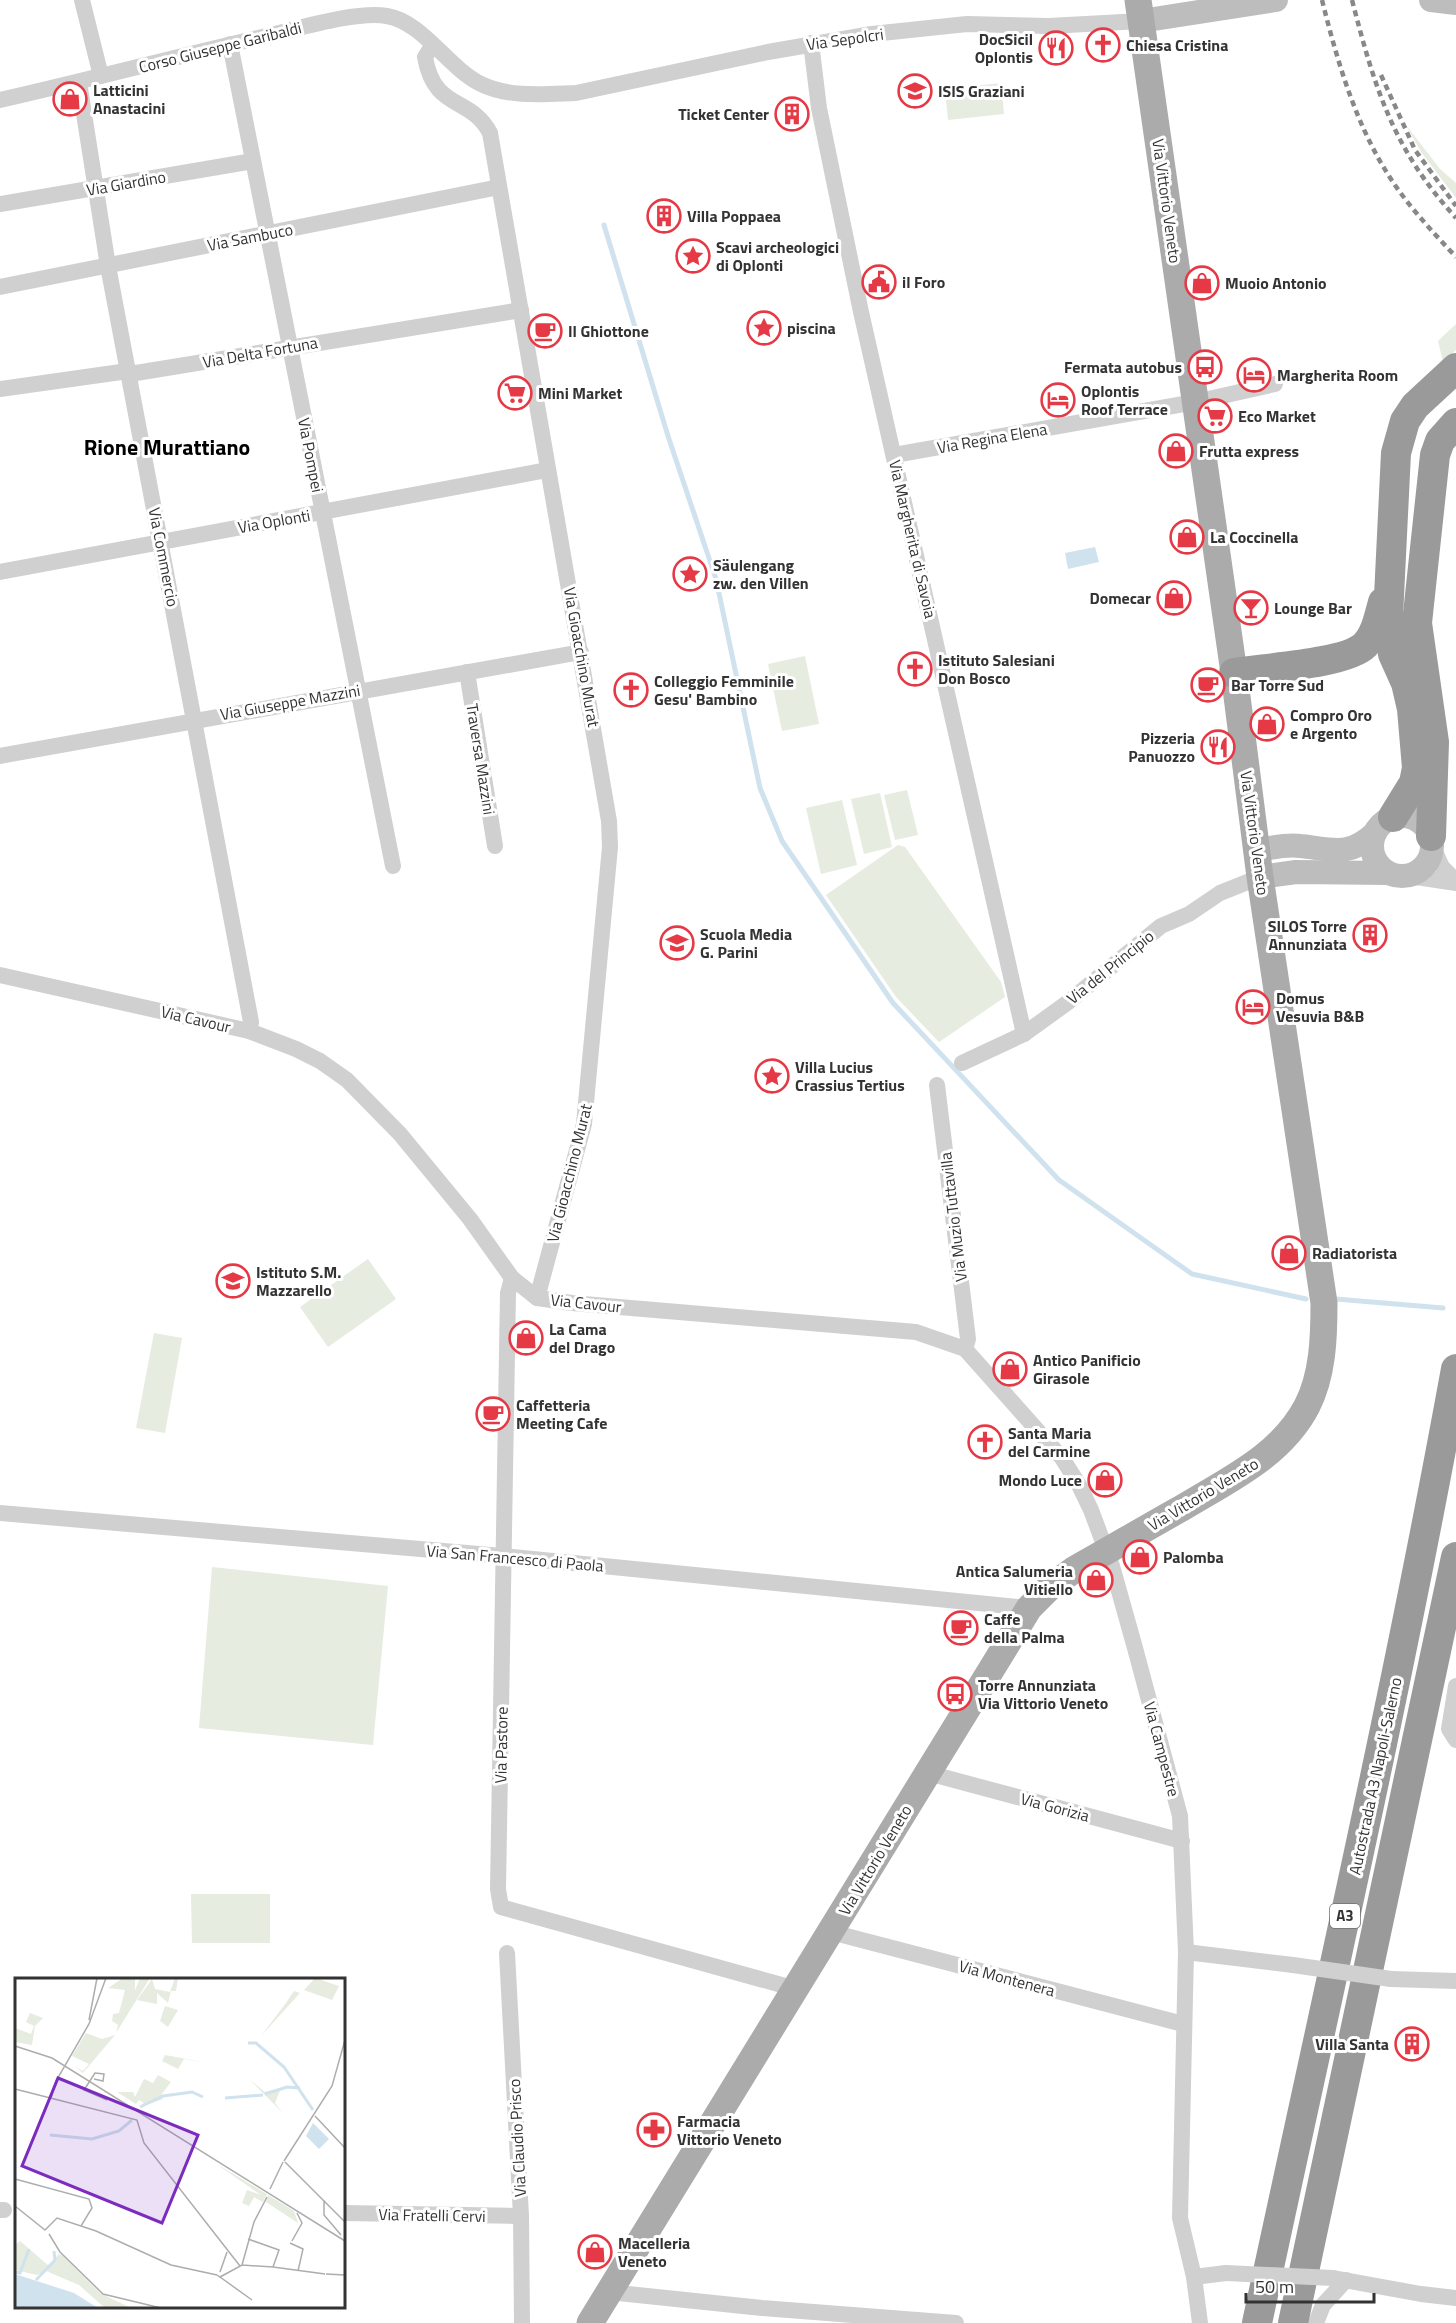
<svg xmlns="http://www.w3.org/2000/svg" width="1456" height="2323" viewBox="0 0 1456 2323" font-family="'Titillium Web',sans-serif">
<style>
.green{fill:#e6ecdf}
.water{fill:#cfe2ee}
.lines{fill:none;stroke-linecap:round;stroke-linejoin:round}
.stream{stroke:#cfe2ee;stroke-width:5}
.street{stroke:#d0d0d0;stroke-width:16}
.secondary{stroke:#bdbdbd;stroke-width:24}
.primary{stroke:#ababab;stroke-width:27}
.highway{stroke:#9a9a9a;stroke-width:30}
.rail{stroke:#888;stroke-width:4.5;stroke-dasharray:6 4.5;stroke-linecap:butt}
.street-bridge{stroke:#d0d0d0;stroke-width:16}
.labels{text-anchor:middle;stroke-width:6;stroke-linejoin:round;paint-order:stroke}
.shield{fill:#fff;stroke:#707070;stroke-width:1.5}
.shield-label{font-size:15px;font-weight:bold;fill:#333}
.street-label{font-size:16px;fill:#333;stroke:#fff}
.poi-label{font-size:16px;font-weight:bold;fill:#333;stroke:#fff;text-anchor:start}
.district-label{font-size:22px;font-weight:bold;fill:#000;stroke:#fff}
.inset-river{fill:none;stroke:#cfe2ee;stroke-width:3}
.inset-road{fill:none;stroke:#adadad;stroke-width:1.5}
.view{fill:#7b2cbf;fill-opacity:0.15;stroke:#7b2cbf;stroke-width:3}
.inset-edge{fill:none;stroke:#333;stroke-width:3}
</style>
<rect width="100%" height="100%" fill="#fff"/>
<g class="green">
<path d="M1001 83 1004 114 948 120 945 89Z"/>
<path d="M1406 125 1440 169 1456 183V198L1421 152Z"/>
<path d="M1456 324V350L1443 362 1438 341Z"/>
<path d="M805 656 819 724 782 731 768 664Z"/>
<path d="M907 790 918 835 895 840 884 795Z"/>
<path d="M880 793 892 847 864 854 851 799Z"/>
<path d="M842 800 857 865 821 874 806 808Z"/>
<path d="M898 845 905 847 1001 982 1005 997 939 1042 896 997 826 895Z"/>
<path d="M368 1259 396 1299 328 1347 300 1307Z"/>
<path d="M154 1333 182 1338 165 1433 136 1428Z"/>
<path d="M212 1567 388 1586 373 1745 199 1728Z"/>
<path d="M191 1894H270V1943H192Z"/>
</g>
<path class="water" d="M1095 547 1099 562 1068 569 1065 553Z"/>
<g class="lines">
<g class="stream">
<path d="M604 225 668 436 716 579 760 788 782 841 893 1003 1059 1180 1192 1274 1306 1299"/>
<path d="M1336 1299 1443 1308"/>
</g>
<g class="street">
<path d="M82 0 101 76"/>
<path d="M811 43 819 108 861 312 1024 1034"/>
<path d="M230 44 393 866"/>
<path d="M432 46 425 57C434 111 471 96 490 133L609 821 610 847 584 1124 537 1298"/>
<path d="M79 82 108 266 251 1022 249 1031"/>
<path d="M0 100C92 79 183 55 275 34 304 27 358 11 387 16 423 22 448 68 481 84 509 98 546 94 576 93L768 52 872 34 967 24 1049 26 1141 21"/>
<path d="M0 204 253 161"/>
<path d="M0 287 499 187"/>
<path d="M0 389 121 372 136 373 521 310"/>
<path d="M894 455 1195 402 1275 384"/>
<path d="M0 572 547 470"/>
<path d="M467 672 495 846"/>
<path d="M0 756 581 652"/>
<path d="M1432 845 1442 867 1456 881"/>
<path d="M1410 876 1456 883"/>
<path d="M0 975 249 1031 296 1049 320 1061 347 1080 400 1134 470 1219 512 1278 537 1298 572 1303 916 1332 965 1349 1062 1458 1079 1485 1091 1510 1112 1566 1135 1648 1180 1816 1186 1952 1180 2218 1194 2277 1200 2323"/>
<path d="M962 1063 1024 1034 1067 1003 1161 926 1189 914 1220 893 1260 877"/>
<path d="M937 1085 968 1339 965 1349"/>
<path d="M512 1278 508 1293 498 1889 501 1907 796 1989"/>
<path d="M0 1513 502 1556 1029 1608"/>
<path d="M1456 1686 1449 1729 1456 1740"/>
<path d="M928 1773 1182 1841"/>
<path d="M831 1932 1183 2024"/>
<path d="M1186 1952 1293 1965"/>
<path d="M507 1953 521 2216 522 2323"/>
<path d="M1391 1979 1456 1981"/>
<path d="M0 2210H4"/>
<path d="M344 2213 521 2216"/>
<path d="M1194 2277 1226 2273"/>
<path d="M1333 2278 1421 2294 1456 2298"/>
<path d="M609 2292 762 2308 956 2323"/>
<path d="M1316 2323 1323 2305 1346 2280"/>
</g>
<g class="secondary">
<path d="M1431 0 1456 3"/>
<path d="M1141 21 1276 0"/>
<circle cx="1402" cy="846" r="30"/>
<path d="M1257 850C1271 848 1286 844 1300 846 1332 849 1348 858 1375 833"/>
<path d="M1260 877 1296 872 1388 873"/>
</g>
<path class="primary" d="M590 2323 1029 1608 1049 1588 1075 1569C1111 1549 1146 1528 1182 1508 1228 1480 1281 1456 1307 1406 1323 1375 1324 1337 1324 1303L1260 877 1234 673 1138 0"/>
<g class="highway">
<path d="M1234 673C1264 668 1346 664 1365 645 1376 634 1379 616 1383 602"/>
<path d="M1393 817 1414 783 1417 768 1412 709 1406 683 1393 654 1388 617 1396 453 1405 421 1415 406 1456 368"/>
<path d="M1431 836 1434 742 1417 623 1435 455 1440 441 1456 423"/>
<path d="M1257 2323C1325 2005 1398 1688 1456 1369"/>
<path d="M1293 2323 1456 1557"/>
</g>
<g class="rail">
<path d="M1322 0C1337 60 1355 123 1389 176 1408 206 1432 231 1456 257"/>
<path d="M1352 0C1375 89 1393 149 1456 218"/>
<path d="M1381 75 1415 150 1456 206"/>
</g>
<g class="street-bridge">
<path d="M1293 1965 1391 1979"/>
<path d="M1226 2273 1333 2278"/>
</g>
</g>
<defs>
<symbol id="church-ring" viewBox="-11 -11 22 22"><circle r="9.5" fill="#fff" stroke="#e63946" stroke-width="1.5"/><path d="M-1.2-6h2.4v3.5h3.3v2.4h-3.3V6h-2.4V-.1h-3.3v-2.4h3.3Z" fill="#e63946"/></symbol>
<symbol id="restaurant-ring" viewBox="-11 -11 22 22"><circle r="9.5" fill="#fff" stroke="#e63946" stroke-width="1.5"/><path d="M-5-6h1v4h1v-4h1v4h1v-4h1v5L-1.5 .5V6h-2V.5L-5-1ZM5-6V6H3V1.5H1.5Q1.5-4 5-6Z" fill="#e63946"/></symbol>
<symbol id="school-ring" viewBox="-11 -11 22 22"><circle r="9.5" fill="#fff" stroke="#e63946" stroke-width="1.5"/><path d="M0-5L7-2L0 1L-7-2ZM-4 1L0 2.5L4 1V4Q0 6-4 4Z" fill="#e63946"/></symbol>
<symbol id="shop-ring" viewBox="-11 -11 22 22"><circle r="9.5" fill="#fff" stroke="#e63946" stroke-width="1.5"/><path d="M-5-2.5h2.3a2.7 3.5 0 0 1 5.4 0H5L5.5 6h-11ZM-1.5-2.5h3a1.5 2.3 0 0 0-3 0Z" fill="#e63946"/></symbol>
<symbol id="building-ring" viewBox="-11 -11 22 22"><circle r="9.5" fill="#fff" stroke="#e63946" stroke-width="1.5"/><path d="M-4-6H4V6H1V3H-1V6H-4ZM-2.5-4.3h1.7v1.8h-1.7ZM.8-4.3h1.7v1.8H.8ZM-2.5-1h1.7V.8h-1.7ZM.8-1h1.7V.8H.8Z" fill="#e63946"/></symbol>
<symbol id="sight-ring" viewBox="-11 -11 22 22"><circle r="9.5" fill="#fff" stroke="#e63946" stroke-width="1.5"/><path d="M0-6L1.8-2.2L6-1.7L2.9 1.2L3.7 5.4L0 3.3L-3.7 5.4L-2.9 1.2L-6-1.7L-1.8-2.2Z" fill="#e63946"/></symbol>
<symbol id="civic-ring" viewBox="-11 -11 22 22"><circle r="9.5" fill="#fff" stroke="#e63946" stroke-width="1.5"/><path d="M-.6-6.5H3V-4.5H.6V-3L4-1V1h2V6H-6V1h2V-1L-.6-3ZM-1.2 2.5V6h2.4V2.5Z" fill="#e63946"/></symbol>
<symbol id="cafe-ring" viewBox="-11 -11 22 22"><circle r="9.5" fill="#fff" stroke="#e63946" stroke-width="1.5"/><path d="M-5.5-4.5H6V0H3Q3 3.5 0 3.5H-2.5Q-5.5 3.5-5.5 0ZM3-3.2v2h1.7v-2ZM-6 4.5H4V6H-6Z" fill="#e63946"/></symbol>
<symbol id="bus-ring" viewBox="-11 -11 22 22"><circle r="9.5" fill="#fff" stroke="#e63946" stroke-width="1.5"/><path d="M-5-6H5V4H4V6H2V4H-2V6H-4V4H-5ZM-3.5-4V0h7V-4ZM-3.5 1.2v1.5H-2V1.2ZM2 1.2v1.5H3.5V1.2Z" fill="#e63946"/></symbol>
<symbol id="hotel-ring" viewBox="-11 -11 22 22"><circle r="9.5" fill="#fff" stroke="#e63946" stroke-width="1.5"/><path d="M-6-4.5h1.5V1H6V5H4.5V3h-9V5H-6ZM-4 0a1.8 1.8 0 1 1 3.6 0ZM.5 0V-2.5h3Q6-2.5 6 0Z" fill="#e63946"/></symbol>
<symbol id="supermarket-ring" viewBox="-11 -11 22 22"><circle r="9.5" fill="#fff" stroke="#e63946" stroke-width="1.5"/><path d="M-6-5.5h2.5l.6 2H6L4.5 2H-2.5L-4.4-4H-6ZM-1.5 3.2a1.3 1.3 0 1 0 .1 0ZM3 3.2a1.3 1.3 0 1 0 .1 0Z" fill="#e63946"/></symbol>
<symbol id="bar-ring" viewBox="-11 -11 22 22"><circle r="9.5" fill="#fff" stroke="#e63946" stroke-width="1.5"/><path d="M-6-5H6L.8 .8V4.5H3.5V6h-7V4.5H-.8V.8Z" fill="#e63946"/></symbol>
<symbol id="pharmacy-ring" viewBox="-11 -11 22 22"><circle r="9.5" fill="#fff" stroke="#e63946" stroke-width="1.5"/><path d="M-2-6h4v4h4v4h-4v4h-4v-4h-4v-4h4Z" fill="#e63946"/></symbol>
</defs>
<g fill-rule="evenodd">
<use href="#church-ring" x="1084" y="26" width="38" height="38"/>
<use href="#restaurant-ring" x="1037" y="29" width="38" height="38"/>
<use href="#school-ring" x="896" y="72" width="38" height="38"/>
<use href="#shop-ring" x="51" y="80" width="38" height="38"/>
<use href="#building-ring" x="773" y="95" width="38" height="38"/>
<use href="#building-ring" x="645" y="197" width="38" height="38"/>
<use href="#sight-ring" x="674" y="237" width="38" height="38"/>
<use href="#civic-ring" x="860" y="263" width="38" height="38"/>
<use href="#shop-ring" x="1183" y="264" width="38" height="38"/>
<use href="#sight-ring" x="745" y="309" width="38" height="38"/>
<use href="#cafe-ring" x="526" y="312" width="38" height="38"/>
<use href="#bus-ring" x="1186" y="348" width="38" height="38"/>
<use href="#hotel-ring" x="1235" y="356" width="38" height="38"/>
<use href="#supermarket-ring" x="496" y="374" width="38" height="38"/>
<use href="#hotel-ring" x="1039" y="381" width="38" height="38"/>
<use href="#supermarket-ring" x="1196" y="397" width="38" height="38"/>
<use href="#shop-ring" x="1157" y="432" width="38" height="38"/>
<use href="#shop-ring" x="1168" y="518" width="38" height="38"/>
<use href="#sight-ring" x="671" y="555" width="38" height="38"/>
<use href="#shop-ring" x="1155" y="579" width="38" height="38"/>
<use href="#bar-ring" x="1232" y="589" width="38" height="38"/>
<use href="#church-ring" x="896" y="650" width="38" height="38"/>
<use href="#cafe-ring" x="1189" y="666" width="38" height="38"/>
<use href="#church-ring" x="612" y="671" width="38" height="38"/>
<use href="#shop-ring" x="1248" y="705" width="38" height="38"/>
<use href="#restaurant-ring" x="1199" y="728" width="38" height="38"/>
<use href="#building-ring" x="1351" y="916" width="38" height="38"/>
<use href="#school-ring" x="658" y="924" width="38" height="38"/>
<use href="#hotel-ring" x="1234" y="988" width="38" height="38"/>
<use href="#sight-ring" x="753" y="1057" width="38" height="38"/>
<use href="#shop-ring" x="1270" y="1234" width="38" height="38"/>
<use href="#school-ring" x="214" y="1262" width="38" height="38"/>
<use href="#shop-ring" x="507" y="1319" width="38" height="38"/>
<use href="#shop-ring" x="991" y="1350" width="38" height="38"/>
<use href="#cafe-ring" x="474" y="1395" width="38" height="38"/>
<use href="#church-ring" x="966" y="1423" width="38" height="38"/>
<use href="#shop-ring" x="1086" y="1461" width="38" height="38"/>
<use href="#shop-ring" x="1121" y="1538" width="38" height="38"/>
<use href="#shop-ring" x="1077" y="1561" width="38" height="38"/>
<use href="#cafe-ring" x="942" y="1609" width="38" height="38"/>
<use href="#bus-ring" x="936" y="1675" width="38" height="38"/>
<use href="#building-ring" x="1393" y="2025" width="38" height="38"/>
<use href="#pharmacy-ring" x="635" y="2111" width="38" height="38"/>
<use href="#shop-ring" x="576" y="2233" width="38" height="38"/>
</g>
<g class="labels">
<rect class="shield" x="1330" y="1904" width="30" height="24" rx="4.5"/>
<g class="shield-label">
<text x="1345" y="1921">A3</text>
</g>
<g class="street-label">
<text transform="translate(845 39) rotate(-8)" y="6">Via Sepolcri</text>
<text transform="translate(220 47) rotate(-14)" y="6">Corso Giuseppe Garibaldi</text>
<text transform="translate(126 183) rotate(-10)" y="6">Via Giardino</text>
<text transform="translate(1167 201) rotate(82)" y="6">Via Vittorio Veneto</text>
<text transform="translate(250 237) rotate(-11)" y="6">Via Sambuco</text>
<text transform="translate(260 352) rotate(-10)" y="6">Via Delta Fortuna</text>
<text transform="translate(992 438) rotate(-10)" y="6">Via Regina Elena</text>
<text transform="translate(311 455) rotate(79)" y="6">Via Pompei</text>
<text transform="translate(274 521) rotate(-10)" y="6">Via Oplonti</text>
<text transform="translate(913 539) rotate(77)" y="6">Via Margherita di Savoia</text>
<text transform="translate(164 557) rotate(79)" y="6">Via Commercio</text>
<text transform="translate(582 657) rotate(80)" y="6">Via Gioacchino Murat</text>
<text transform="translate(290 702) rotate(-10)" y="6">Via Giuseppe Mazzini</text>
<text transform="translate(481 759) rotate(81)" y="6">Traversa Mazzini</text>
<text transform="translate(1255 833) rotate(82)" y="6">Via Vittorio Veneto</text>
<text transform="translate(1110 967) rotate(-39)" y="6">Via del Principio</text>
<text transform="translate(196 1019) rotate(13)" y="6">Via Cavour</text>
<text transform="translate(569 1173) rotate(-76)" y="6">Via Gioacchino Murat</text>
<text transform="translate(953 1217) rotate(-97)" y="6">Via Muzio Tuttavilla</text>
<text transform="translate(586 1303) rotate(6)" y="6">Via Cavour</text>
<text transform="translate(1203 1494) rotate(-31)" y="6">Via Vittorio Veneto</text>
<text transform="translate(515 1558) rotate(5)" y="6">Via San Francesco di Paola</text>
<text transform="translate(501 1745) rotate(-89)" y="6">Via Pastore</text>
<text transform="translate(1162 1749) rotate(75)" y="6">Via Campestre</text>
<text transform="translate(1375 1776) rotate(-78)" y="6">Autostrada A3 Napoli-Salerno</text>
<text transform="translate(1055 1807) rotate(15)" y="6">Via Gorizia</text>
<text transform="translate(875 1860) rotate(-59)" y="6">Via Vittorio Veneto</text>
<text transform="translate(1007 1978) rotate(15)" y="6">Via Montenera</text>
<text transform="translate(517 2138) rotate(-93)" y="6">Via Claudio Prisco</text>
<text transform="translate(432 2215) rotate(1)" y="6">Via Fratelli Cervi</text>
</g>
<g class="poi-label">
<text x="1033" y="45" text-anchor="end">DocSicil<tspan x="1033" dy="18">Oplontis</tspan></text>
<text x="1126" y="51">Chiesa Cristina</text>
<text x="93" y="96">Latticini<tspan x="93" dy="18">Anastacini</tspan></text>
<text x="938" y="97">ISIS Graziani</text>
<text x="769" y="120" text-anchor="end">Ticket Center</text>
<text x="687" y="222">Villa Poppaea</text>
<text x="716" y="253">Scavi archeologici<tspan x="716" dy="18">di Oplonti</tspan></text>
<text x="902" y="288">il Foro</text>
<text x="1225" y="289">Muoio Antonio</text>
<text x="787" y="334">piscina</text>
<text x="568" y="337">Il Ghiottone</text>
<text x="1182" y="373" text-anchor="end">Fermata autobus</text>
<text x="1277" y="381">Margherita Room</text>
<text x="1081" y="397">Oplontis<tspan x="1081" dy="18">Roof Terrace</tspan></text>
<text x="538" y="399">Mini Market</text>
<text x="1238" y="422">Eco Market</text>
<text x="1199" y="457">Frutta express</text>
<text x="1210" y="543">La Coccinella</text>
<text x="713" y="571">Säulengang<tspan x="713" dy="18">zw. den Villen</tspan></text>
<text x="1151" y="604" text-anchor="end">Domecar</text>
<text x="1274" y="614">Lounge Bar</text>
<text x="938" y="666">Istituto Salesiani<tspan x="938" dy="18">Don Bosco</tspan></text>
<text x="654" y="687">Colleggio Femminile<tspan x="654" dy="18">Gesu' Bambino</tspan></text>
<text x="1231" y="691">Bar Torre Sud</text>
<text x="1290" y="721">Compro Oro<tspan x="1290" dy="18">e Argento</tspan></text>
<text x="1195" y="744" text-anchor="end">Pizzeria<tspan x="1195" dy="18">Panuozzo</tspan></text>
<text x="1347" y="932" text-anchor="end">SILOS Torre<tspan x="1347" dy="18">Annunziata</tspan></text>
<text x="700" y="940">Scuola Media<tspan x="700" dy="18">G. Parini</tspan></text>
<text x="1276" y="1004">Domus<tspan x="1276" dy="18">Vesuvia B&amp;B</tspan></text>
<text x="795" y="1073">Villa Lucius<tspan x="795" dy="18">Crassius Tertius</tspan></text>
<text x="1312" y="1259">Radiatorista</text>
<text x="256" y="1278">Istituto S.M.<tspan x="256" dy="18">Mazzarello</tspan></text>
<text x="549" y="1335">La Cama<tspan x="549" dy="18">del Drago</tspan></text>
<text x="1033" y="1366">Antico Panificio<tspan x="1033" dy="18">Girasole</tspan></text>
<text x="516" y="1411">Caffetteria<tspan x="516" dy="18">Meeting Cafe</tspan></text>
<text x="1008" y="1439">Santa Maria<tspan x="1008" dy="18">del Carmine</tspan></text>
<text x="1082" y="1486" text-anchor="end">Mondo Luce</text>
<text x="1163" y="1563">Palomba</text>
<text x="1073" y="1577" text-anchor="end">Antica Salumeria<tspan x="1073" dy="18">Vitiello</tspan></text>
<text x="984" y="1625">Caffe<tspan x="984" dy="18">della Palma</tspan></text>
<text x="978" y="1691">Torre Annunziata<tspan x="978" dy="18">Via Vittorio Veneto</tspan></text>
<text x="1389" y="2050" text-anchor="end">Villa Santa</text>
<text x="677" y="2127">Farmacia<tspan x="677" dy="18">Vittorio Veneto</tspan></text>
<text x="618" y="2249">Macelleria<tspan x="618" dy="18">Veneto</tspan></text>
</g>
<g class="district-label">
<text x="167" y="455">Rione Murattiano</text>
</g>
</g>
<g transform="translate(15 1978)">
<rect width="330" height="330" fill="#fff"/>
<path d="M108 0H120V12L125 0H135L101 55 103 47 97 43 98 36 104 35 110 12 93 10ZM160 0H163L161 13H156L153 25 142 15V26L122 22 137 1 140 11 155 14ZM300 0 324 8 317 22 289 12ZM279 13 285 15 246 58 271 25ZM150 28 163 32 153 49 145 43ZM15 35 28 40 20 48 17 67 0 64V50L16 56 19 48 11 44ZM71 55 87 61 100 57 68 95 59 88 68 93 74 86 57 78ZM150 77 199 86 206 87 169 81 163 91 147 83ZM143 97 156 104 146 117 148 121 125 129 129 125 124 122 121 126 102 114H118L120 119 129 101 138 105ZM235 102 250 114 266 110 260 125 268 135ZM200 185 252 216 248 224 239 219 234 228 227 225 232 212 246 217ZM253 217 279 233 283 245 251 224ZM5 263 34 288 44 276 48 278 85 315 116 330H90L64 307 31 293 22 297 0 292V267Z" fill="#e6ecdf"/>
<path d="M298 145 314 161 304 171 291 158ZM0 296 59 315 83 330H0Z" fill="#cfe2ee"/>
<path class="inset-river" d="M233 65H241L269 89 298 132M250 116 272 109 285 110M210 120 248 117M125 129 148 118 177 114 188 119M35 157 77 161 104 153 117 142M0 294 5 295 14 271M21 302 40 282 39 273"/>
<path class="inset-road" d="M74 42 82 0M0 68 37 80 330 263M79 101 88 103 89 96 80 95 69 112 92 122M0 111 122 142 129 165 225 288M36 120 41 103 74 46 91 0M300 138 330 170M269 183 317 108 330 62M270 184 330 244M0 201 74 221 77 230 66 248M255 211 268 184M309 222V237L326 257M0 228 30 252 42 240 81 253 156 287 202 297M34 256 45 274 88 316 146 330M277 263 287 245 282 235M275 265 288 271 283 293M227 287 239 244 252 219M258 289 310 296M205 294 212 274M311 296 330 297M202 297 205 299 227 287 258 289 264 272 233 261M205 299 237 322"/>
<path class="view" d="M43 100 183 157 147 245 7 188Z"/>
<rect width="330" height="330" class="inset-edge"/>
</g>
<path d="M1246 2293v9h128v-9" fill="none" stroke="#333333" stroke-width="3"/>
<text x="1255" y="2293" font-size="18" fill="#333333" stroke="#ffffff" stroke-width="4.5" paint-order="stroke">50 m</text>
</svg>
